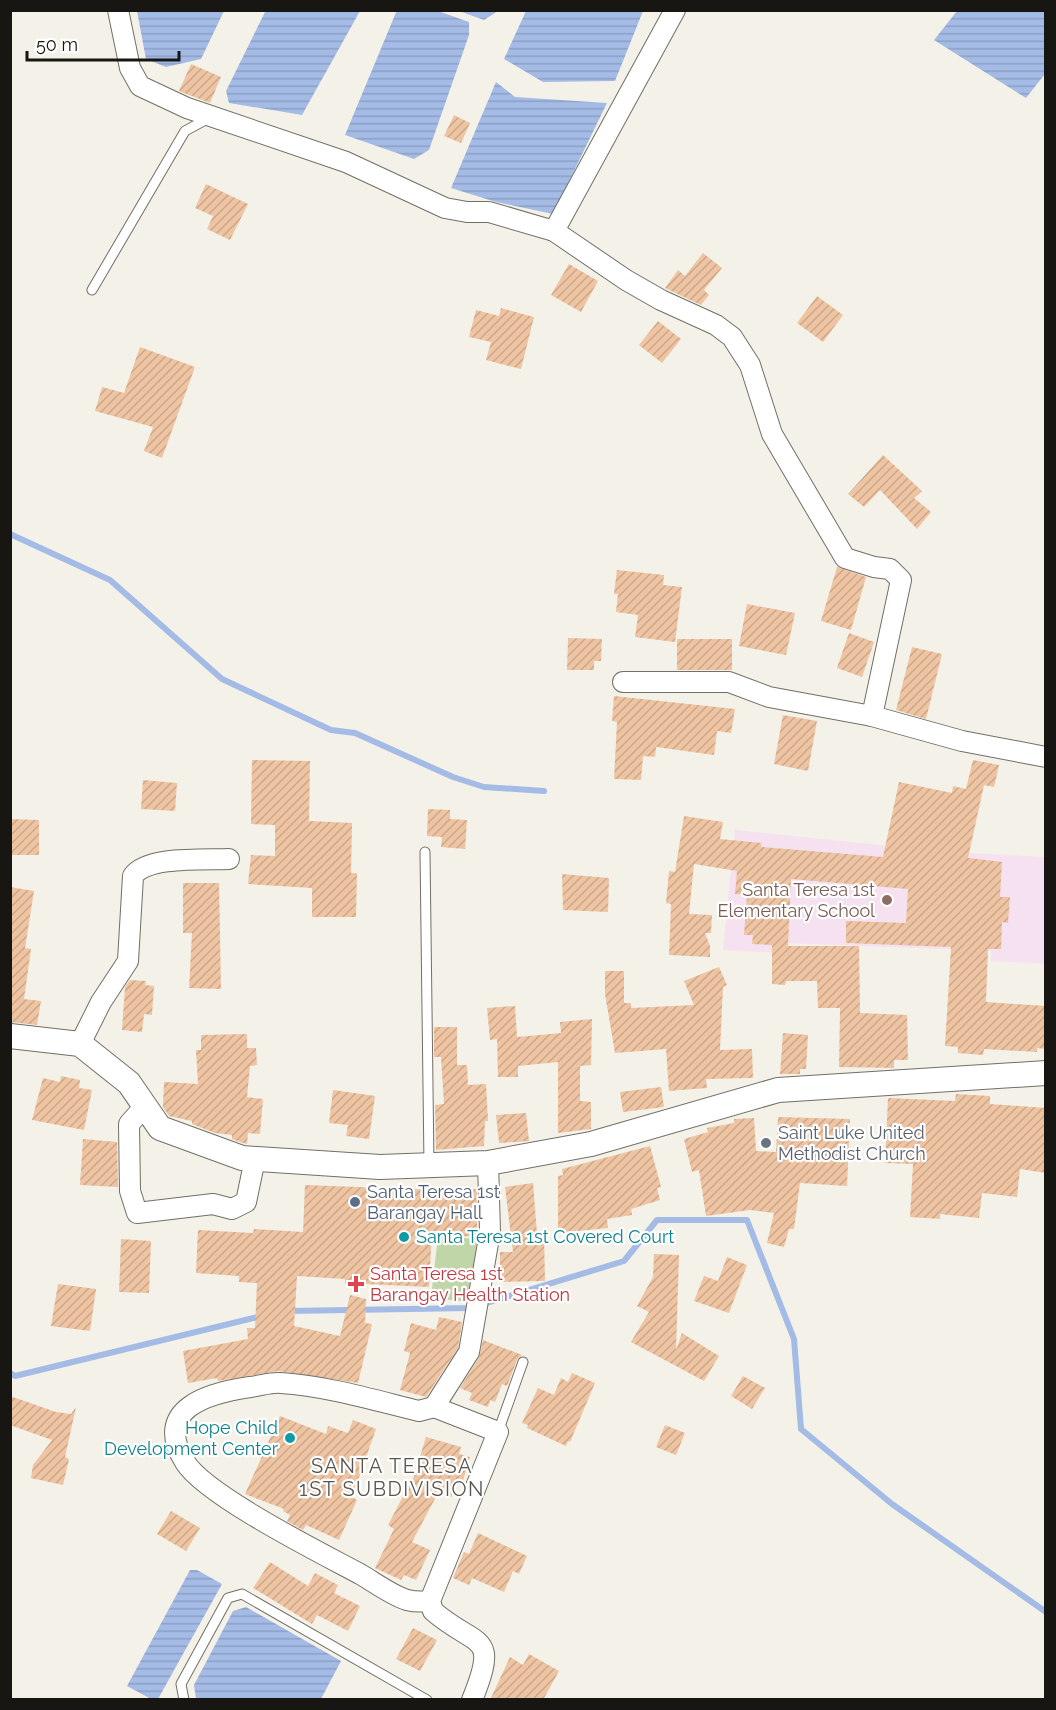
<svg xmlns="http://www.w3.org/2000/svg" width="1056" height="1710" viewBox="0 0 1056 1710" font-family="Raleway,sans-serif">
<style>
.education{fill:#f5e1f0}
.green{fill:#c0d5a8}
.water{fill:url(#water-rules)}
.lines{fill:none;stroke-linecap:round;stroke-linejoin:round}
.stream{stroke:#a4bbe6;stroke-width:6}
.building{fill:url(#building-hatch)}
.service-casing{stroke:#716f66;stroke-width:11}
.minor-casing{stroke:#716f66;stroke-width:22}
.tertiary-casing{stroke:#716f66;stroke-width:26}
.service{stroke:#fff;stroke-width:9}
.minor{stroke:#fff;stroke-width:20}
.tertiary{stroke:#fff;stroke-width:24}
.education-dot{fill:#8d6e63;stroke:#fff;stroke-width:2}
.worship-dot{fill:#6b7280;stroke:#fff;stroke-width:2}
.service-dot{fill:#5c6f8a;stroke:#fff;stroke-width:2}
.culture-dot{fill:#0f9aa8;stroke:#fff;stroke-width:2}
.health-dot{fill:#e0444e;stroke:#fff;stroke-width:2}
.labels{text-anchor:middle;stroke-width:4.5;stroke-linejoin:round;paint-order:stroke}
.education-label{font-size:18px;fill:#785e54;stroke:#fff;text-anchor:end}
.worship-label{font-size:18px;fill:#5b616d;stroke:#fff;text-anchor:start}
.service-label{font-size:18px;fill:#4e5e75;stroke:#fff;text-anchor:start}
.culture-label{font-size:18px;fill:#0d838f;stroke:#fff;text-anchor:start}
.health-label{font-size:18px;fill:#be3a42;stroke:#fff;text-anchor:start}
.neighbourhood-label{font-size:20px;letter-spacing:1.5px;fill:#58564e;stroke:#fff}
</style>
<defs>
<pattern id="water-rules" width="6" height="5" patternUnits="userSpaceOnUse" patternTransform="scale(1.5)"><rect width="6" height="5" fill="#a4bbe6"/><path d="M0 2.5h6" fill="none" stroke="#8ca0c4"/></pattern>
<pattern id="building-hatch" width="6" height="6" patternUnits="userSpaceOnUse" patternTransform="scale(1.5)"><rect width="6" height="6" fill="#efc4a2"/><path d="M-1 1l2-2M0 6l6-6M5 7l2-2" fill="none" stroke="#cca88b"/></pattern>
</defs>
<rect width="100%" height="100%" fill="#f4f2e8"/>
<path class="education" d="M735 830 948 852 1045 857V964L991 961V951L784 943 783 953 723 950Z"/>
<path class="green" d="M438 1236 477 1239 470 1302 431 1298Z"/>
<g class="water">
<path d="M266 10 360 11 302 115 229 103 226 91Z"/>
<path d="M397 10 438 11 469 22V35L429 150 414 159 345 135Z"/>
<path d="M137 11V10L224 11 201 59 166 67 146 59Z"/>
<path d="M459 11 498 10V11L484 20Z"/>
<path d="M526 11V10L643 11 615 81 543 82 504 59Z"/>
<path d="M957 11H1045V74L1026 98 934 40Z"/>
<path d="M496 82 515 97 607 103 553 214 496 202 451 188Z"/>
<path d="M190 1570H197L222 1584 158 1699H151L127 1686Z"/>
<path d="M246 1607 341 1661 321 1699H196L194 1685 233 1611Z"/>
</g>
<g class="lines">
<g class="stream">
<path d="M10 534 110 580 222 679 331 730 355 733 453 777 484 787 544 791"/>
<path d="M287 1311 470 1308 624 1261 657 1220H747L794 1339 801 1429 892 1504 1046 1612"/>
<path d="M10 1373 15 1376 262 1316"/>
</g>
</g>
<g class="building">
<path d="M191 64 221 77 210 103 179 91Z"/>
<path d="M454 115 470 123 461 143 444 136Z"/>
<path d="M206 184 248 204 230 240 207 229 213 216 195 208Z"/>
<path d="M703 253 722 268 704 290 709 295 701 305 665 288 678 270 685 276Z"/>
<path d="M569 264 598 281 581 312 551 295Z"/>
<path d="M817 296 843 315 823 342 797 323Z"/>
<path d="M501 308 534 317 521 369 486 360 491 342 469 337 476 310 499 316Z"/>
<path d="M658 321 681 339 662 363 639 345Z"/>
<path d="M140 347 195 367 162 458 144 451 153 427 95 411 102 387 124 393Z"/>
<path d="M883 455 922 491 914 498 931 512 917 529 880 490 864 507 848 494Z"/>
<path d="M837 567 866 577 851 630 821 621Z"/>
<path d="M617 570 664 575 663 585 682 587 675 642 635 637 638 615 616 612 618 594H614Z"/>
<path d="M747 604 795 613 786 655 739 646Z"/>
<path d="M849 633 874 642 862 677 837 668Z"/>
<path d="M568 638 602 639 601 661H594V670H567Z"/>
<rect x="677" y="639" width="55" height="31"/>
<path d="M912 647 942 654 926 719 896 710Z"/>
<path d="M614 696 735 709 731 733 717 731 714 755 656 747 655 757 643 756 641 780 614 779 617 722 612 721Z"/>
<path d="M783 715 817 721 808 771 774 764Z"/>
<path d="M252 760 310 761 309 821 352 823 351 873H357L356 917H312V888L248 884 251 855 275 856V825L251 824Z"/>
<path d="M973 760 999 765 994 787 984 785 968 858 1002 862 1000 897H1010L1008 923 1002 922 1001 949H988L986 1002 1046 1006V1049L1037 1048V1052L984 1049 983 1055 958 1053V1047L945 1046 951 947 846 943V921L906 923 908 889 791 879 788 946H859L860 1013 907 1015 908 1060H894V1068L839 1067 840 1008H818L817 981H786L785 985 772 984V945L752 944 753 935H744L747 895 735 894 737 871 694 864 689 914 712 915 711 933H705L710 946V957L669 955 671 904 666 903 669 871 675 872 684 816 723 822 720 839 761 843V847L883 857 899 782 952 793 953 786 966 789Z"/>
<path d="M143 780 177 783 175 811 141 809Z"/>
<path d="M428 809 450 810V819L467 820 465 849 441 847 442 837 427 836Z"/>
<path d="M10 819 39 820V855H10Z"/>
<path d="M562 874 609 878 608 912 563 910Z"/>
<path d="M183 883H219L221 989 189 988 192 933H183Z"/>
<path d="M10 887 34 891 25 948 31 949 24 999 41 1001 37 1025 10 1022Z"/>
<path d="M719 967 727 985 723 987 720 1050 752 1049 753 1078 706 1079 707 1088 669 1091 666 1049 615 1053 605 994V971H624V1003H631V1008L694 1005 684 981Z"/>
<path d="M130 980 146 981 145 985 154 986 152 1015 144 1014 142 1032 122 1030 125 987Z"/>
<path d="M515 1006 517 1037 561 1033 560 1022 592 1019 591 1065 580 1066V1101L591 1102V1129L558 1133V1062L518 1066V1077H498L497 1039 490 1040 487 1008Z"/>
<path d="M434 1027H457V1065H467L468 1085 486 1084 488 1121H485L484 1146 436 1150 435 1105 444 1104 441 1057H434Z"/>
<path d="M783 1033 808 1035 806 1069H800V1074H780Z"/>
<path d="M247 1034V1048H256L257 1065 250 1066 247 1097 263 1099 260 1134 248 1133 247 1144 243 1143 232 1139V1135L215 1133 192 1124V1121L169 1116 163 1107 164 1082 198 1084 196 1050H201V1035Z"/>
<path d="M61 1076 80 1080 79 1088 92 1090 84 1130 32 1120 43 1078 60 1082Z"/>
<path d="M661 1087 664 1107 623 1112 620 1092Z"/>
<path d="M333 1090 375 1096 369 1139 346 1136 348 1125 329 1123Z"/>
<path d="M956 1094 990 1096V1104L1046 1108V1173L1020 1169 1017 1197 982 1193 979 1218 940 1214V1219L910 1217 913 1164 885 1163 888 1098 955 1101Z"/>
<path d="M526 1113 529 1141 499 1143 496 1115Z"/>
<path d="M778 1117 850 1119 847 1186 800 1183 794 1229H789L784 1247 767 1243 774 1213 750 1210 706 1216 699 1170 692 1172 684 1139 708 1132 707 1128 734 1123V1119L754 1118 756 1151 776 1152Z"/>
<path d="M83 1139 117 1142 118 1187 80 1185Z"/>
<path d="M650 1146 661 1187 657 1188 660 1200 631 1209 632 1215 607 1219 608 1228 558 1233V1176L563 1175 562 1169Z"/>
<path d="M533 1183 537 1234H544L545 1281 500 1282V1252H513L505 1187Z"/>
<path d="M305 1185 438 1190V1187L477 1189V1237L462 1236 463 1233 432 1231 429 1287 345 1283V1279L297 1276 294 1326 340 1336 350 1295 366 1299 365 1323 372 1324 358 1383 278 1371 218 1381 217 1378 188 1383 183 1351 248 1339 247 1328H255L257 1283 239 1282V1276L196 1273 198 1230 253 1233 254 1229 303 1232Z"/>
<path d="M121 1239 151 1241 149 1293 119 1292Z"/>
<path d="M654 1254 679 1255 676 1350 682 1333 719 1356 704 1381 631 1342 649 1312 637 1306 653 1277Z"/>
<path d="M727 1257 747 1265 729 1313 694 1301 704 1276 718 1281Z"/>
<path d="M58 1284 96 1289 90 1331 51 1326Z"/>
<path d="M439 1317 462 1322 458 1348 426 1397 400 1390 410 1353 404 1351 411 1323 436 1330Z"/>
<path d="M483 1340 522 1355 517 1360 507 1386 502 1384 495 1402 490 1400 488 1407 469 1400 472 1393 460 1388 479 1358Z"/>
<path d="M572 1373 595 1383 570 1442 568 1441 566 1446 527 1428 528 1425 522 1423 538 1388 554 1395 561 1378 568 1382Z"/>
<path d="M743 1376 765 1388 752 1409 731 1396Z"/>
<path d="M10 1396 56 1412 71 1414 76 1407 65 1457 69 1459 63 1485 31 1478 33 1465 52 1440 10 1425Z"/>
<path d="M280 1416 326 1434 328 1426 348 1433 353 1420 376 1429 352 1497 357 1500 339 1540 306 1525 303 1530 287 1521 290 1515 283 1511 284 1509 245 1494Z"/>
<path d="M665 1425 685 1433 676 1455 656 1447Z"/>
<path d="M426 1437 461 1447 459 1454 470 1457 462 1484 456 1482 452 1497 438 1493 412 1542 430 1550 416 1580 404 1575 401 1580 375 1568 394 1529 388 1525 409 1485 411 1486Z"/>
<path d="M171 1511 200 1528 186 1551 157 1534Z"/>
<path d="M478 1533 527 1556 519 1574 513 1571 504 1592 472 1578 469 1585 453 1578 464 1552 469 1554Z"/>
<path d="M270 1562 308 1586 315 1573 338 1585 334 1593 360 1606 348 1631 317 1615 312 1624 253 1588Z"/>
<path d="M413 1628 437 1640 420 1671 396 1659Z"/>
<path d="M529 1654 559 1671 543 1700H490L510 1657 523 1665Z"/>
</g>
<g class="lines">
<defs>
<g id="service">
<path d="M92 290 185 131 209 118"/>
<path d="M425 852 429 1165"/>
<path d="M498 1432 523 1362"/>
<path d="M184 1700 181 1684 228 1598 242 1594 427 1700"/>
</g>
<g id="minor">
<path d="M118 10 130 68 140 86 187 108 346 162 445 208 467 212H489L554 231 626 280 661 300 716 325 732 337 750 365 772 434 845 558 874 567 890 569 901 580 872 716 962 741 1046 757"/>
<path d="M554 231 675 10"/>
<path d="M623 682H729L769 697 872 716"/>
<path d="M80 1044 101 1002 128 961 133 876C147 856 203 860 229 859"/>
<path d="M145 1106 129 1124 130 1191 137 1213 213 1204 232 1209 246 1202 255 1159"/>
<path d="M430 1601C422 1602 415 1602 407 1600 391 1595 374 1582 360 1574 321 1553 205 1495 185 1462 152 1409 208 1393 250 1387 260 1386 271 1382 281 1383 327 1386 374 1400 419 1411L434 1407"/>
<path d="M472 1700C500 1631 477 1649 433 1611L430 1601 498 1432 434 1407 469 1352 490 1232 488 1163"/>
</g>
<path id="tertiary" d="M10 1036 80 1044 129 1083 160 1128 242 1158 380 1167 488 1163 591 1144 778 1090 1046 1073"/>
</defs>
<use href="#service" class="service-casing"/>
<use href="#minor" class="minor-casing"/>
<use href="#tertiary" class="tertiary-casing"/>
<use href="#service" class="service"/>
<use href="#minor" class="minor"/>
<use href="#tertiary" class="tertiary"/>
</g>
<circle class="education-dot" cx="887" cy="900" r="6"/>
<circle class="worship-dot" cx="766" cy="1143" r="6"/>
<circle class="service-dot" cx="355" cy="1202" r="6"/>
<g class="culture-dot">
<circle cx="404" cy="1237" r="6"/>
<circle cx="290" cy="1438" r="6"/>
</g>
<path class="health-dot" d="M353 1275h6v6h6v6h-6v6h-6v-6h-6v-6h6z"/>
<g class="labels">
<g class="education-label">
<text x="875" y="896">Santa Teresa 1st<tspan x="875" dy="21">Elementary School</tspan></text>
</g>
<g class="worship-label">
<text x="778" y="1139">Saint Luke United<tspan x="778" dy="21">Methodist Church</tspan></text>
</g>
<g class="service-label">
<text x="367" y="1198">Santa Teresa 1st<tspan x="367" dy="21">Barangay Hall</tspan></text>
</g>
<g class="culture-label">
<text x="416" y="1243">Santa Teresa 1st Covered Court</text>
<text x="278" y="1434" text-anchor="end">Hope Child<tspan x="278" dy="21">Development Center</tspan></text>
</g>
<g class="health-label">
<text x="370" y="1280">Santa Teresa 1st<tspan x="370" dy="21">Barangay Health Station</tspan></text>
</g>
<g class="neighbourhood-label">
<text x="392" y="1473">SANTA TERESA<tspan x="392" dy="23">1ST SUBDIVISION</tspan></text>
</g>
</g>
<rect width="1056" height="1710" fill="none" stroke="#171613" stroke-width="24"/>
<path d="M27 51v9h152v-9" fill="none" stroke="#171613" stroke-width="3"/>
<text x="36" y="51" font-size="18" fill="#171613" stroke="#ffffff" stroke-width="4.5" paint-order="stroke">50 m</text>
</svg>
